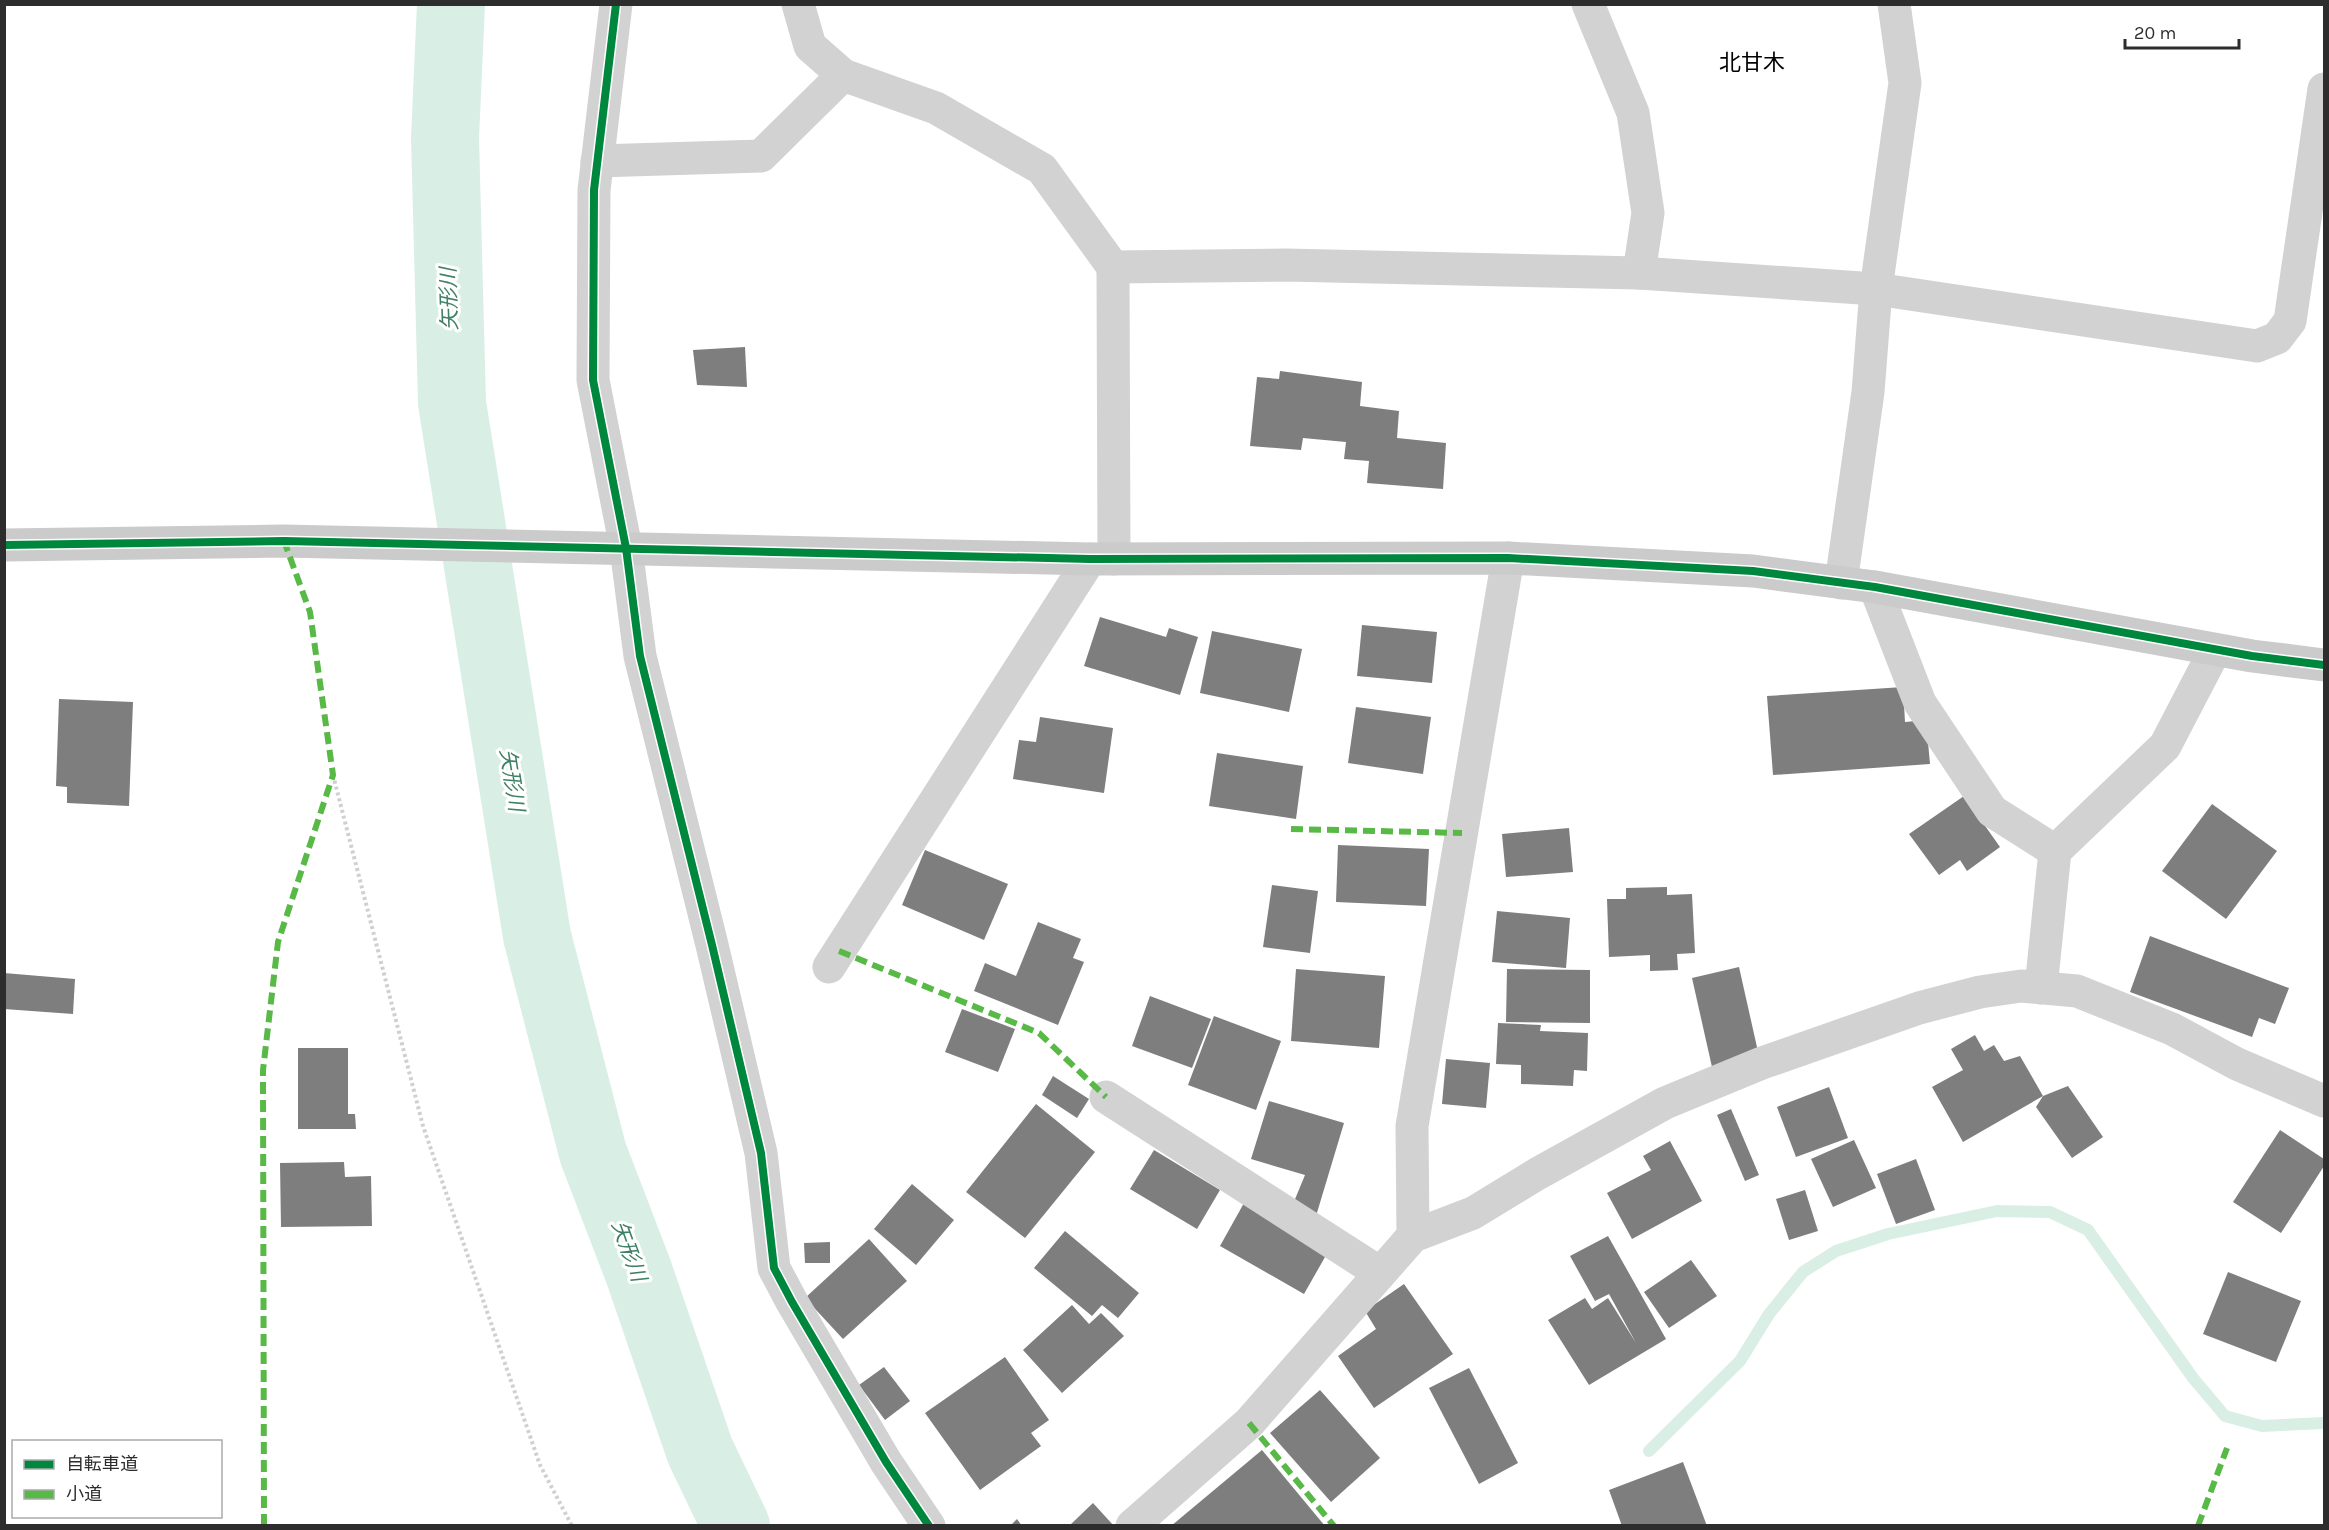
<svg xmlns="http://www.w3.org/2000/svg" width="2329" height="1530" viewBox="0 0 2329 1530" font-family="Karla,'Noto Sans JP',sans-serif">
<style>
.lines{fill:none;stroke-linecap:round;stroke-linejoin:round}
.stream{stroke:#d9efe5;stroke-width:12}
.river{stroke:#d9efe5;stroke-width:68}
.building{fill:#7e7e7e}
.path{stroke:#d0d0d0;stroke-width:4;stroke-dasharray:3 3;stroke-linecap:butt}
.street{stroke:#d2d2d2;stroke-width:33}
.secondary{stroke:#cbcbcb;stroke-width:33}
.quiet{stroke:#58b947;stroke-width:6;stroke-dasharray:12 6;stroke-linecap:butt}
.cycleway-casing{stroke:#fff;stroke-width:11}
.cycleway{stroke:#00873e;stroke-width:8}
.labels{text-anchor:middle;stroke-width:6;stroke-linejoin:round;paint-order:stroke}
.water-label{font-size:21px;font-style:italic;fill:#408165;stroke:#fff}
.quarter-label{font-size:22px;fill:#000;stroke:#fff}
</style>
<rect width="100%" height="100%" fill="#fff"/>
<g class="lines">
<path class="stream" d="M1649 1451 1740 1361 1769 1314 1803 1272 1836 1251 1888 1234 1997 1211 2050 1212 2088 1230 2193 1378 2225 1416 2262 1426 2324 1423"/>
<path class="river" d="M451 4 445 138 452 403 537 936 593 1153 639 1273 700 1451 736 1526"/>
</g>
<g class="building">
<path d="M745 347 747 387 697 385 693 350Z"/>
<path d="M1280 371 1362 382 1360 406 1399 411 1397 438 1446 443 1443 489 1367 483 1369 461 1344 459 1346 442 1303 438 1301 450 1250 446 1257 377 1279 379Z"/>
<path d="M1100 617 1166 637 1169 628 1198 637 1180 695 1084 666Z"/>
<path d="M1362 625 1437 632 1432 683 1357 676Z"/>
<path d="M1212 631 1302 649 1289 712 1200 693Z"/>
<path d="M1903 687 1905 722 1926 720 1930 764 1773 775 1767 696Z"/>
<path d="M59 699 133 702 129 806 67 803V787L56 786Z"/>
<path d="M1356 707 1431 717 1423 774 1348 763Z"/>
<path d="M1040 717 1113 728 1104 793 1013 779 1019 740 1036 742Z"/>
<path d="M1217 753 1303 766 1296 819 1209 806Z"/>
<path d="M1964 796 2000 847 1967 871 1960 860 1939 875 1909 834Z"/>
<path d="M2212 804 2277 851 2226 919 2162 871Z"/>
<path d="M1569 828 1573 872 1506 877 1502 834Z"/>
<path d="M1338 845 1429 849 1426 906 1336 902Z"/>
<path d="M925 850 1008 884 984 940 902 905Z"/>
<path d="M1272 885 1318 891 1310 953 1263 947Z"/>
<path d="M1667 887V895L1692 894 1695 953 1677 954 1678 970 1650 971V955L1609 957 1607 899H1626V888Z"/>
<path d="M1497 911 1570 918 1566 968 1492 962Z"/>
<path d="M1038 922 1081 939 1073 958 1084 962 1058 1025 974 991 985 963 1016 976Z"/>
<path d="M2150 936 2289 988 2275 1024 2259 1018 2252 1037 2130 992Z"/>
<path d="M1739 967 1759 1056 1712 1067 1692 978Z"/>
<path d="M1296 969 1385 976 1379 1048 1291 1041Z"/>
<path d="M1507 969 1590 970V1023L1506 1022Z"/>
<path d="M4 973 75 979 73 1014 4 1009Z"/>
<path d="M1150 996 1211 1019 1192 1068 1132 1046Z"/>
<path d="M962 1009 1015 1029 998 1072 945 1052Z"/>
<path d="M1214 1016 1281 1041 1256 1110 1188 1085Z"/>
<path d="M1498 1023 1541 1025 1540 1031 1588 1033 1587 1071 1574 1070 1573 1086 1521 1084V1065L1496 1064Z"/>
<path d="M1975 1035 1984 1051 1994 1045 2004 1061 2020 1056 2043 1096 1963 1142 1932 1087 1963 1070 1951 1049Z"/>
<path d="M298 1048H348V1114H355L356 1129H298Z"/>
<path d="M1446 1059 1490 1063 1486 1108 1442 1104Z"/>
<path d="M1053 1076 1089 1099 1077 1118 1042 1095Z"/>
<path d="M2068 1086 2103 1137 2072 1158 2036 1107 2043 1096Z"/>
<path d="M1829 1087 1848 1138 1796 1157 1777 1107Z"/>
<path d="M1269 1101 1344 1123 1316 1216 1293 1204 1305 1175 1251 1159Z"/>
<path d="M1036 1104 1095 1152 1025 1238 966 1192Z"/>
<path d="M1731 1109 1759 1175 1745 1181 1717 1115Z"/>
<path d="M2280 1130 2324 1159V1166L2281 1233 2233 1202Z"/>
<path d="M1854 1140 1876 1188 1833 1207 1811 1159Z"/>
<path d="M1670 1141 1702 1201 1632 1239 1607 1193 1651 1170 1643 1156Z"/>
<path d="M1154 1150 1220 1190 1197 1229 1130 1189Z"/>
<path d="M1916 1159 1935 1210 1896 1224 1877 1174Z"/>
<path d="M344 1162 345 1177 371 1176 372 1226 281 1227 280 1163Z"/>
<path d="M912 1184 954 1220 916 1265 874 1229Z"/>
<path d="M1805 1190 1818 1231 1789 1240 1776 1199Z"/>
<path d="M1244 1203 1329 1250 1304 1294 1220 1246Z"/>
<path d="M1065 1231 1139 1293 1118 1318 1102 1305 1092 1316 1034 1268Z"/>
<path d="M1608 1236 1666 1339 1589 1385 1548 1320 1585 1298 1592 1309 1608 1298 1636 1343 1609 1294 1595 1301 1570 1256Z"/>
<path d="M869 1239 907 1281 843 1339 805 1298Z"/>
<path d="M830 1242V1263H805L804 1243Z"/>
<path d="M1691 1260 1717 1296 1669 1328 1644 1292Z"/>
<path d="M2228 1272 2301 1301 2276 1362 2203 1334Z"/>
<path d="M1404 1284 1453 1354 1374 1408 1338 1356 1376 1329 1365 1311Z"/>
<path d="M1072 1305 1089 1324 1101 1313 1124 1336 1062 1393 1023 1350Z"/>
<path d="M1005 1357 1049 1420 1031 1433 1041 1446 980 1490 925 1413Z"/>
<path d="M884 1367 910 1401 885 1420 859 1385Z"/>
<path d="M1469 1368 1518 1463 1479 1484 1429 1388Z"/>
<path d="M1320 1390 1380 1458 1331 1502 1270 1433Z"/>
<path d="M1262 1450 1325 1526H1171Z"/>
<path d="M1683 1462 1707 1526H1622L1609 1490Z"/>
<path d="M1093 1503 1114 1526H1069Z"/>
<path d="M1017 1519 1022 1526H1010Z"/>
</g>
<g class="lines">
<path class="path" d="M333 775 423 1126 540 1465 572 1526"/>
<g class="street">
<path d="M616 4 594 190 593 380 626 548 640 656 712 945 761 1153 774 1268 792 1302 886 1462 929 1526"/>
<path d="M798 4 810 46 843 75 936 108 1042 169 1113 267 1286 265 1639 273 1876 289 1905 83 1894 4"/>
<path d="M1588 4 1633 113 1648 213 1639 273"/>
<path d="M597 161 761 156 843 75"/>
<path d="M1113 267 1114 559"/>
<path d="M1841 583 1868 392 1876 289 2257 346 2277 338 2290 321 2324 89"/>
<path d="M1875 587 1920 703 1992 811 2055 851 2165 746 2215 650"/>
<path d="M829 967 1090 559"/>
<path d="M2041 988 2055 851"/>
<path d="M1106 1097 1380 1273"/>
<path d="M1413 1236 1412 1126 1508 558"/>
<path d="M1132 1526 1249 1423 1413 1236 1473 1213 1537 1174 1665 1103 1762 1063 1919 1008 1980 992 2021 986 2077 991 2172 1029 2237 1064 2324 1101"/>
</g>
<path class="secondary" d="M4 545 284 541 1090 559 1508 558 1753 571 1875 587 2252 656 2324 665"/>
<g class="quiet">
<path d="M1291 829 1462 833"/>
<path d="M839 951 1039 1033 1106 1097"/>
<path d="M1249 1423 1334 1526"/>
<path d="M264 1526 263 1070 278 942 333 775 310 612 284 541"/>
<path d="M2198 1526 2227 1448"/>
</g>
<defs>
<g id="cycleway">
<path d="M616 4 594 190 593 380 626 548 640 656 712 945 761 1153 774 1268 792 1302 886 1462 929 1526"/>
<path d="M4 545 284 541 1090 559 1508 558 1753 571 1875 587 2252 656 2324 665"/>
</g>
</defs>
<use href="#cycleway" class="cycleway-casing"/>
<use href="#cycleway" class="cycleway"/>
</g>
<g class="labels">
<g class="water-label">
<text transform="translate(449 299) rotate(-92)" y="7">矢形川</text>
<text transform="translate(512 780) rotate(81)" y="7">矢形川</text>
<text transform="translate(629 1251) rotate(70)" y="7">矢形川</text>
</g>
<g class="quarter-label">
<text x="1752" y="70">北甘木</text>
</g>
</g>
<rect width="2329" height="1530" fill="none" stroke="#2d2d2d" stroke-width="12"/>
<rect x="12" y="1440" width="210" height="78" fill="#ffffff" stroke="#ababab" stroke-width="1.5"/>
<rect x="24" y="1460" width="30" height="9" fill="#00873e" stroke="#ababab" stroke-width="1.5"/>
<text x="66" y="1470" font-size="18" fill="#2d2d2d">自転車道</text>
<rect x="24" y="1490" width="30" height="9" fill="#58b947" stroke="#ababab" stroke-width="1.5"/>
<text x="66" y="1500" font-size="18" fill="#2d2d2d">小道</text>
<path d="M2125 39v9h114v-9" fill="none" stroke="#2d2d2d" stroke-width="3"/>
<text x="2134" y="39" font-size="18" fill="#2d2d2d" stroke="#ffffff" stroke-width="4.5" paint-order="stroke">20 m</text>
</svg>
